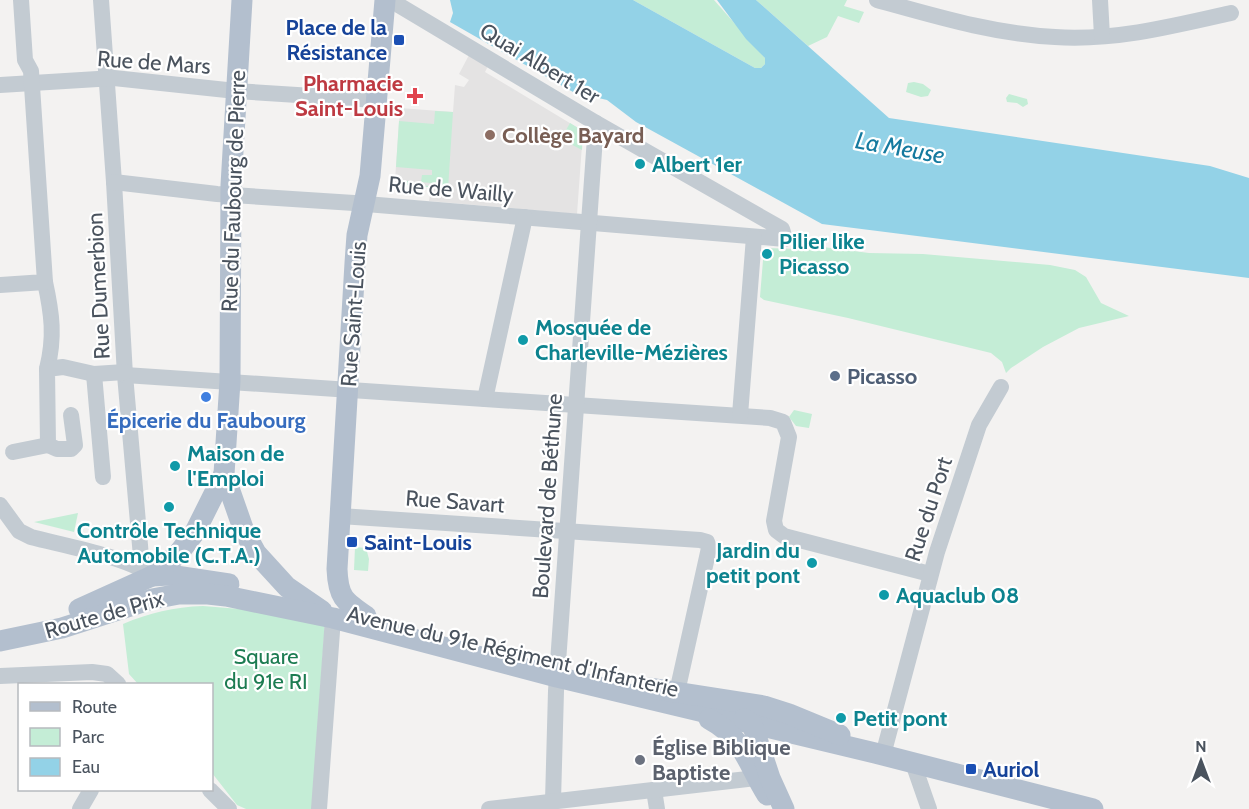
<svg xmlns="http://www.w3.org/2000/svg" width="1249" height="809" viewBox="0 0 1249 809" font-family="Cabin,sans-serif">
<style>
.education{fill:#e4e3e3}
.green{fill:#c4edd6}
.water{fill:#93d2e7}
.lines{fill:none;stroke-linecap:round;stroke-linejoin:round}
.minor{stroke:#c3cbd2;stroke-width:16}
.major{stroke:#b3bfce;stroke-width:21}
.transit-dot{fill:#1a4fb4;stroke:#fff;stroke-width:2}
.health-dot{fill:#e0444e;stroke:#fff;stroke-width:2}
.education-dot{fill:#8d6e63;stroke:#fff;stroke-width:2}
.culture-dot{fill:#0f9aa8;stroke:#fff;stroke-width:2}
.service-dot{fill:#5c6f8a;stroke:#fff;stroke-width:2}
.shop-dot{fill:#3f7fe0;stroke:#fff;stroke-width:2}
.worship-dot{fill:#6b7280;stroke:#fff;stroke-width:2}
.labels{text-anchor:middle;stroke-width:4.5;stroke-linejoin:round;paint-order:stroke}
.transit-label{font-size:22px;font-weight:bold;fill:#164399;stroke:#fff;text-anchor:start}
.street-label{font-size:22px;fill:#4a535e;stroke:#fff}
.health-label{font-size:22px;font-weight:bold;fill:#be3a42;stroke:#fff;text-anchor:end}
.education-label{font-size:22px;font-weight:bold;fill:#785e54;stroke:#fff;text-anchor:start}
.culture-label{font-size:22px;font-weight:bold;fill:#0d838f;stroke:#fff;text-anchor:start}
.service-label{font-size:22px;font-weight:bold;fill:#4e5e75;stroke:#fff;text-anchor:start}
.shop-label{font-size:22px;font-weight:bold;fill:#366cbe;stroke:#fff}
.park-label{font-size:22px;fill:#1d7c52;stroke:#fff}
.worship-label{font-size:22px;font-weight:bold;fill:#5b616d;stroke:#fff;text-anchor:start}
.water-label{font-size:24px;font-style:italic;fill:#157a9f;stroke:#fff}
</style>
<rect width="100%" height="100%" fill="#f3f2f1"/>
<path class="education" d="M469 55 488 66 485 72 583 131 577 214 429 201 431 187 407 185V181L395 180 400 108 453 112 455 85 464 87 469 80 459 74Z"/>
<g class="green">
<path d="M633 0H714L765 58V64L761 68H755Z"/>
<path d="M756 0H847L844 6 864 12 859 23 838 16 827 37 808 46Z"/>
<path d="M914 82 923 84 931 90 928 96 921 97 906 92 908 83Z"/>
<path d="M1009 94 1027 99 1028 104 1023 107 1017 103 1007 102 1006 98Z"/>
<path d="M435 111 453 112 448 189 407 185V181L412 182V185L431 186V183L421 182 422 175H432V170L396 167 399 121 434 124Z"/>
<path d="M570 123 583 131 582 150 561 139Z"/>
<path d="M800 244 869 253 923 254 1050 265 1075 270 1086 277 1101 303 1129 316 1079 328 1043 347 1011 368 1006 373 1002 362 991 353 848 318 764 300 760 297 764 248 800 249Z"/>
<path d="M794 410 812 414 809 428 796 426 789 417Z"/>
<path d="M78 513 74 532 34 522Z"/>
<path d="M355 547 366 548 369 559 368 571 354 570Z"/>
<path d="M203 606 252 610 325 623 312 809H246L237 805 212 773V684H138L129 674 123 624C149 613 174 607 203 606Z"/>
</g>
<path class="water" d="M450 0H633L755 68H761L765 64V58L746 39 717 0H756L889 118 1210 166 1249 178V278L822 224 636 122 607 100 573 92 450 22 453 13Z"/>
<g class="lines">
<g class="minor">
<path d="M101 0 114 182 125 375 142 568"/>
<path d="M877 0C935 16 994 34 1055 37 1114 41 1174 26 1231 13"/>
<path d="M1100 0 1102 36"/>
<path d="M0 85 114 78 236 91 376 100"/>
<path d="M114 182 217 194 354 203 785 239 782 229 596 123 400 6 393 0"/>
<path d="M45 282C52 314 55 337 47 369"/>
<path d="M0 285 45 282 31 71 25 60 21 0"/>
<path d="M125 375 770 418 783 422 789 437 774 521 776 530 784 536 930 574"/>
<path d="M485 399 525 217"/>
<path d="M71 415 75 445 71 449H57L48 445 47 369 63 367 94 374"/>
<path d="M740 415 754 237"/>
<path d="M13 452 48 445"/>
<path d="M103 477 94 374 125 372"/>
<path d="M0 505 19 531 31 537C61 545 127 557 149 574"/>
<path d="M340 516 700 540 707 542 709 548 677 692"/>
<path d="M0 676 92 672 107 674 118 684"/>
<path d="M883 755 937 552 979 425 1001 387"/>
<path d="M913 763 929 809"/>
<path d="M210 790 229 809"/>
<path d="M654 790 657 809"/>
<path d="M553 801 556 691 596 123"/>
<path d="M80 809 91 790"/>
<path d="M319 809 333 618"/>
<path d="M489 809 756 778"/>
</g>
<g class="major">
<path d="M242 0 231 185 230 381 224 474 244 531 256 553 287 587 322 611"/>
<path d="M152 576 169 575 229 584"/>
<path d="M79 609 152 576 178 554 195 532 224 474"/>
<path d="M366 616C344 601 338 597 337 569L355 263 357 235 370 176 385 0"/>
<path d="M0 641 62 628 152 599 179 594H208L226 596 333 618 557 677 875 753 1093 809"/>
<path d="M650 688 764 706 789 714 840 735"/>
<path d="M709 719C744 738 747 763 767 795"/>
<path d="M744 719 752 724 770 778 784 809"/>
</g>
</g>
<g class="transit-dot">
<rect x="393" y="34" width="12" height="12" rx="3"/>
<rect x="346" y="536" width="12" height="12" rx="3"/>
<rect x="965" y="763" width="12" height="12" rx="3"/>
</g>
<path class="health-dot" d="M412 87h6v6h6v6h-6v6h-6v-6h-6v-6h6z"/>
<circle class="education-dot" cx="490" cy="135" r="6"/>
<g class="culture-dot">
<circle cx="640" cy="164" r="6"/>
<circle cx="767" cy="254" r="6"/>
<circle cx="523" cy="340" r="6"/>
<circle cx="175" cy="466" r="6"/>
<circle cx="169" cy="507" r="6"/>
<circle cx="812" cy="563" r="6"/>
<circle cx="884" cy="595" r="6"/>
<circle cx="841" cy="718" r="6"/>
</g>
<circle class="service-dot" cx="835" cy="376" r="6"/>
<circle class="shop-dot" cx="206" cy="397" r="6"/>
<circle class="worship-dot" cx="640" cy="760" r="6"/>
<g class="labels">
<g class="transit-label">
<text x="387" y="35" text-anchor="end">Place de la<tspan x="387" dy="25">Résistance</tspan></text>
<text x="364" y="550">Saint-Louis</text>
<text x="983" y="777">Auriol</text>
</g>
<g class="street-label">
<text transform="translate(154 62) rotate(4)" y="8">Rue de Mars</text>
<text transform="translate(540 63) rotate(31)" y="8">Quai Albert 1er</text>
<text transform="translate(451 189) rotate(5)" y="8">Rue de Wailly</text>
<text transform="translate(233 191) rotate(-88)" y="8">Rue du Faubourg de Pierre</text>
<text transform="translate(98 286) rotate(-93)" y="8">Rue Dumerbion</text>
<text transform="translate(353 314) rotate(-86)" y="8">Rue Saint-Louis</text>
<text transform="translate(547 496) rotate(-86)" y="8">Boulevard de Béthune</text>
<text transform="translate(455 501) rotate(4)" y="8">Rue Savart</text>
<text transform="translate(928 509) rotate(-72)" y="8">Rue du Port</text>
<text transform="translate(104 614) rotate(-16)" y="8">Route de Prix</text>
<text transform="translate(513 651) rotate(13)" y="8">Avenue du 91e Régiment d'Infanterie</text>
</g>
<g class="health-label">
<text x="403" y="91">Pharmacie<tspan x="403" dy="25">Saint-Louis</tspan></text>
</g>
<g class="education-label">
<text x="502" y="143">Collège Bayard</text>
</g>
<g class="culture-label">
<text x="652" y="172">Albert 1er</text>
<text x="779" y="249">Pilier like<tspan x="779" dy="25">Picasso</tspan></text>
<text x="535" y="335">Mosquée de<tspan x="535" dy="25">Charleville-Mézières</tspan></text>
<text x="187" y="461">Maison de<tspan x="187" dy="25">l'Emploi</tspan></text>
<text x="169" y="538" text-anchor="middle">Contrôle Technique<tspan x="169" dy="25">Automobile (C.T.A.)</tspan></text>
<text x="800" y="558" text-anchor="end">Jardin du<tspan x="800" dy="25">petit pont</tspan></text>
<text x="896" y="603">Aquaclub 08</text>
<text x="853" y="726">Petit pont</text>
</g>
<g class="service-label">
<text x="847" y="384">Picasso</text>
</g>
<g class="shop-label">
<text x="206" y="428">Épicerie du Faubourg</text>
</g>
<g class="park-label">
<text x="266" y="664">Square<tspan x="266" dy="25">du 91e RI</tspan></text>
</g>
<g class="worship-label">
<text x="652" y="755">Église Biblique<tspan x="652" dy="25">Baptiste</tspan></text>
</g>
<g class="water-label">
<text transform="translate(900 148) rotate(10)" y="8">La Meuse</text>
</g>
</g>
<rect x="18" y="683" width="195" height="108" fill="#ffffff" stroke="#b7babf" stroke-width="1.5"/>
<rect x="30" y="702" width="30" height="9" fill="#b3bfce" stroke="#b7babf" stroke-width="1.5"/>
<text x="72" y="713" font-size="18" fill="#4a535e">Route</text>
<rect x="30" y="728" width="30" height="18" fill="#c4edd6" stroke="#b7babf" stroke-width="1.5"/>
<text x="72" y="743" font-size="18" fill="#4a535e">Parc</text>
<rect x="30" y="758" width="30" height="18" fill="#93d2e7" stroke="#b7babf" stroke-width="1.5"/>
<text x="72" y="773" font-size="18" fill="#4a535e">Eau</text>
<g transform="translate(1201 761)" stroke="#ffffff" stroke-width="4.5" paint-order="stroke">
<path d="M0-4.5L10 22L0 15L-10 22Z" fill="#4a535e"/>
<text y="-9" font-size="16" font-weight="bold" text-anchor="middle" fill="#4a535e">N</text>
</g>
</svg>
